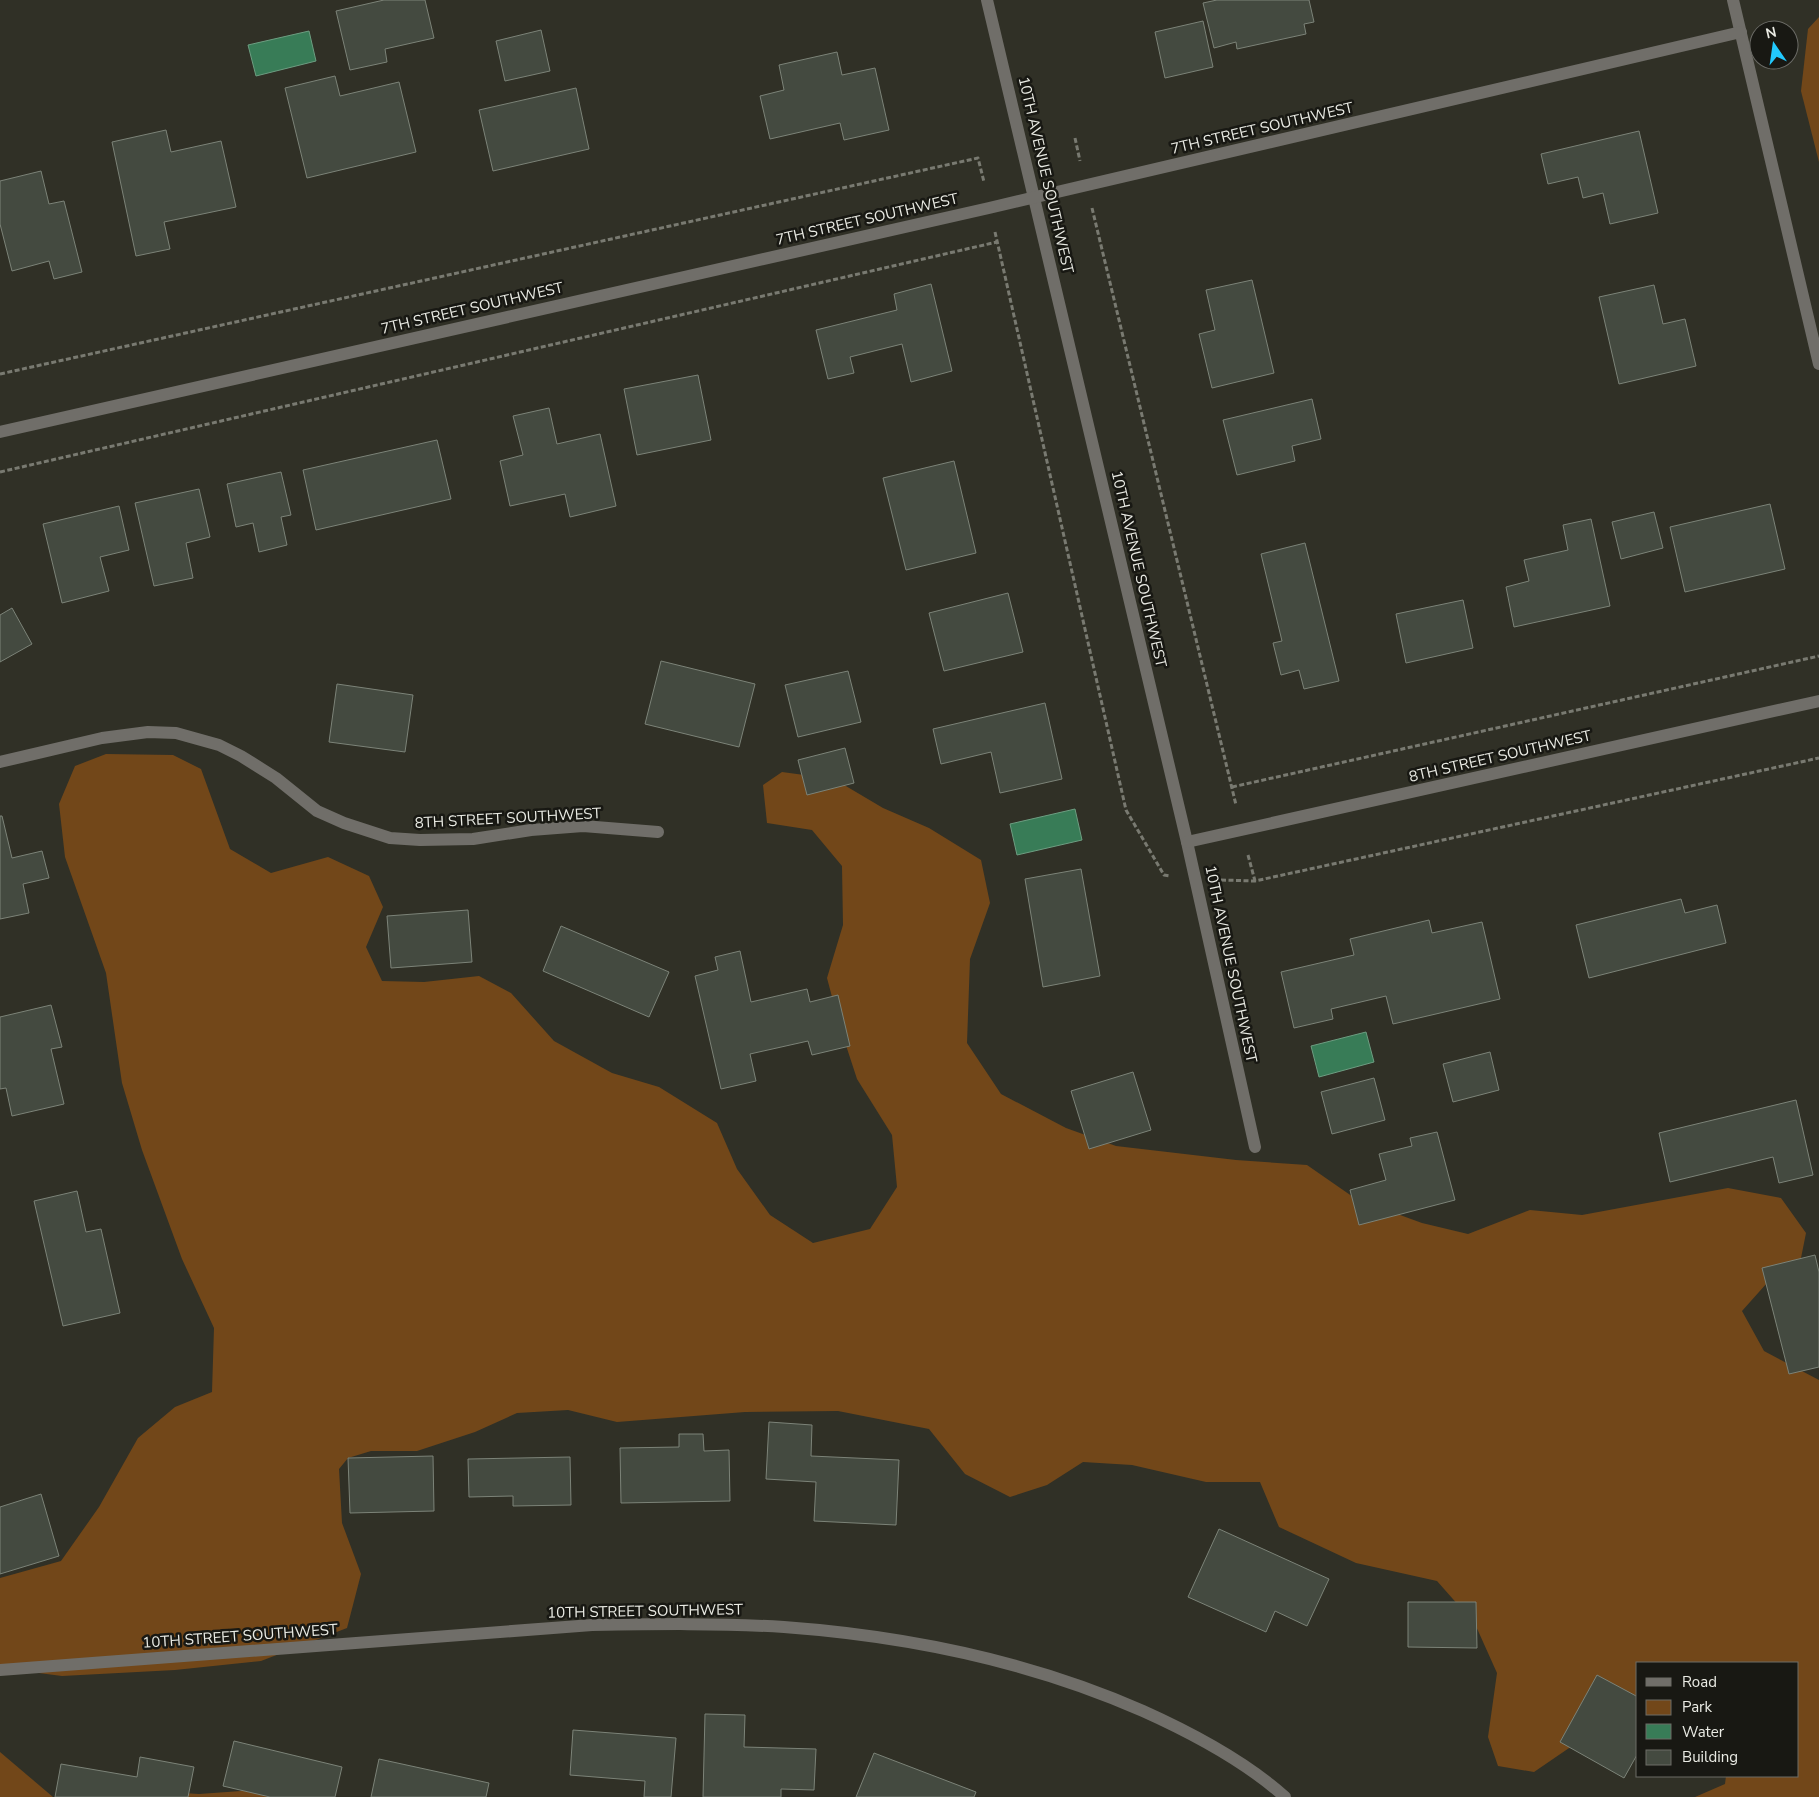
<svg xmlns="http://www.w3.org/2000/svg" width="1819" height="1797" viewBox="0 0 1819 1797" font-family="'Nunito Sans',sans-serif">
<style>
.green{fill:#724719}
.water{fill:#387c57;stroke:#6d9d81}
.building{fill:#444a40;stroke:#7c8378}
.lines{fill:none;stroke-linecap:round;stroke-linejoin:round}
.path{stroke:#797a71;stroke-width:3;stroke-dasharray:5 2.5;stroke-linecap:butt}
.minor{stroke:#706e69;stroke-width:12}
.labels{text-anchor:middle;stroke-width:5;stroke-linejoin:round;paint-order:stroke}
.street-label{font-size:15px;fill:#eaebe4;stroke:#181813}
</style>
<rect width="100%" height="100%" fill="#303026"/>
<g class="green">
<path d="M1819 17V162L1801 91 1808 29Z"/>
<path d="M106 754 173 755 201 769 230 849 271 873 328 857 369 876 383 907 366 947 382 981 424 982 479 976 511 993 554 1041 612 1073 659 1087 717 1123 737 1169 770 1215 813 1243 870 1229 897 1187 892 1135 857 1079 840 1027 827 978 843 925 842 866 812 830 767 823 763 785 782 772 834 779 883 808 929 828 981 860 990 903 970 959 967 1043 1001 1094 1066 1128 1116 1146 1236 1160 1307 1165 1356 1199 1422 1223 1468 1234 1530 1210 1582 1215 1728 1188 1781 1198 1806 1233 1801 1258 1767 1283 1742 1311 1764 1351 1819 1380V1797H1695L1725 1784 1726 1776H1798V1663H1638V1708L1591 1733 1534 1772 1498 1766 1488 1737 1497 1673 1475 1624 1437 1581 1356 1563 1279 1527 1260 1482H1206L1132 1465 1083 1462 1047 1485 1010 1497 965 1474 929 1429 838 1411 745 1412 617 1422 568 1410 517 1413 475 1432 417 1451H371L348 1458 339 1469 342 1523 361 1574 347 1628 261 1661 175 1670 62 1676 0 1668V1578L61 1561 99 1507 138 1438 175 1407 212 1392 214 1328 182 1259 142 1150 122 1083 106 973 65 857 59 804 75 766Z"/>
<path d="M0 1752 53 1797H0Z"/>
<path d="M255 1790 311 1797H141L152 1791 199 1794Z"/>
</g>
<g class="water">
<path d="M309 31 316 61 256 76 248 45Z"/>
<path d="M1075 809 1082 840 1017 855 1010 824Z"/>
<path d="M1366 1032 1374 1062 1319 1077 1311 1046Z"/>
</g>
<g class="building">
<path d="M384 0H425L434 38 385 49 387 62 350 70 336 11Z"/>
<path d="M1217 0H1309L1314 22 1304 24 1306 34 1237 49 1236 42 1214 48 1203 3Z"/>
<path d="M1203 21 1213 67 1165 78 1155 32Z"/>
<path d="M541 30 550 71 505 81 496 41Z"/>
<path d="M837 52 842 75 875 68 889 130 844 140 840 123 770 139 760 96 784 90 779 65Z"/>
<path d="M335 76 340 96 399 82 416 152 307 178 285 88Z"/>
<path d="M576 88 589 149 493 171 479 110Z"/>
<path d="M166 130 171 152 221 141 236 207 164 222 170 249 136 256 112 142Z"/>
<path d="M1639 131 1658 213 1610 224 1603 193 1583 198 1578 177 1548 184 1541 154Z"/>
<path d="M41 171 49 204 64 201 82 272 54 279 49 261 12 271 0 224V181Z"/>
<path d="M1252 280 1274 373 1212 388 1199 334 1215 330 1206 290Z"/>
<path d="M931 284 952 371 911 382 902 344 850 357 854 373 828 379 816 330 897 310 894 294Z"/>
<path d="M1654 285 1663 324 1685 319 1696 366 1619 384 1599 297Z"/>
<path d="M698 375 711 440 637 455 624 389Z"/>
<path d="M1312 399 1321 439 1292 446 1295 461 1237 475 1223 420Z"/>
<path d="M549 408 557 444 600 434 616 506 570 517 565 494 510 506 500 461 523 455 513 416Z"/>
<path d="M437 440 451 499 316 530 303 470Z"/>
<path d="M954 461 976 553 906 570 883 478Z"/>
<path d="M281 472 291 515 281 517 287 545 259 552 253 523 236 527 227 484Z"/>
<path d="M199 489 210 537 186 543 193 578 154 586 135 503Z"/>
<path d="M1770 504 1785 569 1685 592 1670 527Z"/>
<path d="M119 506 129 550 100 557 109 591 62 603 43 524Z"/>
<path d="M1654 512 1663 548 1621 559 1612 522Z"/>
<path d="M1591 519 1610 606 1514 627 1506 587 1529 581 1524 560 1568 550 1563 525Z"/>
<path d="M1305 543 1339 681 1304 689 1299 670 1281 675 1273 643 1282 641 1261 554Z"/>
<path d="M1008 593 1023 652 944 671 929 613Z"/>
<path d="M1463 600 1473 648 1406 663 1396 614Z"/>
<path d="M12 608 32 644 0 662V615Z"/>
<path d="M661 661 755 684 739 747 645 724Z"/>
<path d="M848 671 861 722 798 737 785 685Z"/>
<path d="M337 684 413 695 405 752 329 742Z"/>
<path d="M1045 703 1062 779 1000 793 991 752 941 764 933 729Z"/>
<path d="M845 748 854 783 807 795 798 760Z"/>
<path d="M0 816H2L12 858 42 851 49 878 23 884 29 913 0 919Z"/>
<path d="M1081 869 1100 976 1043 987 1025 879Z"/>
<path d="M1681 899 1685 913 1717 905 1726 943 1589 978 1576 925Z"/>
<path d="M468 910 472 962 391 968 387 916Z"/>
<path d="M1429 920 1432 933 1482 922 1500 999 1393 1024 1386 996 1331 1009 1333 1019 1294 1028 1281 972 1354 955 1350 939Z"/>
<path d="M561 926 669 972 649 1017 543 971Z"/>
<path d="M740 951 751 1002 807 989 810 1002 838 995 850 1046 812 1055 808 1041 750 1054 756 1081 721 1089 695 976 718 970 715 957Z"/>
<path d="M51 1005 62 1047 51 1049 64 1104 12 1116 6 1088 0 1089V1017Z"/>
<path d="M1490 1052 1499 1090 1453 1102 1443 1064Z"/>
<path d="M1133 1072 1151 1130 1089 1149 1071 1091Z"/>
<path d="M1374 1078 1385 1120 1332 1134 1321 1092Z"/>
<path d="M1796 1100 1813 1175 1779 1183 1773 1157 1670 1182 1659 1133Z"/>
<path d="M1437 1132 1455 1200 1359 1225 1350 1190 1386 1180 1379 1154 1412 1146 1410 1138Z"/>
<path d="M77 1191 86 1232 101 1229 120 1313 63 1326 34 1201Z"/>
<path d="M1815 1255 1819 1272V1367L1789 1374 1762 1268Z"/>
<path d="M769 1422 812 1425 811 1456 899 1460 896 1525 814 1521 816 1482 766 1479Z"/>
<path d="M679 1434H703L704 1451 729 1450 730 1501 621 1503 620 1448 679 1447Z"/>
<path d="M433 1456 434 1511 350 1513 348 1458Z"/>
<path d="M570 1457 571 1505 513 1506V1496L469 1497 468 1459Z"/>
<path d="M41 1494 59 1556 0 1574V1507Z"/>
<path d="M1219 1529 1329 1579 1307 1626 1275 1611 1266 1632 1188 1597Z"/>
<path d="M1408 1602H1476L1477 1648 1408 1647Z"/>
<path d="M1597 1675 1638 1697V1753L1624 1778 1560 1742Z"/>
<path d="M705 1714 745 1715 744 1747 816 1749 814 1790 781 1789V1797H703Z"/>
<path d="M573 1730 676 1738 671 1797H644L645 1781 570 1775Z"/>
<path d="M234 1741 342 1767 335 1797H270L223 1786Z"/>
<path d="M874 1753 976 1792 974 1797H856Z"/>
<path d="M140 1757 194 1767 188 1797H55L61 1764 137 1777Z"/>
<path d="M379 1759 489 1783 486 1797H371Z"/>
</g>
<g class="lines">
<g class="path">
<path d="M1075 138 1080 161"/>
<path d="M1092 208 1236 805"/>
<path d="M995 232 1126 810 1164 875 1170 876"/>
<path d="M0 374 978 158 984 182"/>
<path d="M0 472 997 242"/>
<path d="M1232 787 1819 656"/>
<path d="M1248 855 1255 881"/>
<path d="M1221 880 1255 881 1819 758"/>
</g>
<g class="minor">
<path d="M987 0 1187 842 1255 1147"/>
<path d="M1733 0 1819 364"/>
<path d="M0 432 989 208 1741 32"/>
<path d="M0 762 102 738 148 732 176 733 219 745 241 756 276 778 317 811 344 823 390 838 420 840 473 839 531 830 583 826 658 832"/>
<path d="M1187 842 1819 701"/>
<path d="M0 1670 592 1625C656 1624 720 1623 784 1627 906 1636 1032 1662 1143 1711 1192 1733 1245 1761 1285 1797"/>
</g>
</g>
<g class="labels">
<g class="street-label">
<text transform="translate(1262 128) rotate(-13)" y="5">7TH STREET SOUTHWEST</text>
<text transform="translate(1046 175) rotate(77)" y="5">10TH AVENUE SOUTHWEST</text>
<text transform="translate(867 219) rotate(-13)" y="5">7TH STREET SOUTHWEST</text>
<text transform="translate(472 308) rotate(-13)" y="5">7TH STREET SOUTHWEST</text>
<text transform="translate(1139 569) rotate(77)" y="5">10TH AVENUE SOUTHWEST</text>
<text transform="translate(1500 756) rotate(-13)" y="5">8TH STREET SOUTHWEST</text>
<text transform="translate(508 818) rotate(-3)" y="5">8TH STREET SOUTHWEST</text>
<text transform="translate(1231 964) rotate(78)" y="5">10TH AVENUE SOUTHWEST</text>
<text transform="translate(645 1611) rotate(-1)" y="5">10TH STREET SOUTHWEST</text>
<text transform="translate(240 1636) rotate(-4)" y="5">10TH STREET SOUTHWEST</text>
</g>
</g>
<rect x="1636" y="1662" width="162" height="115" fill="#181813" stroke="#6c6c67"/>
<rect x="1646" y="1678" width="25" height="8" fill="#706e69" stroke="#6c6c67"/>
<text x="1682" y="1687" font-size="15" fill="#eaebe4">Road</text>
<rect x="1646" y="1700" width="25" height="15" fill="#724719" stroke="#6c6c67"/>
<text x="1682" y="1712" font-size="15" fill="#eaebe4">Park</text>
<rect x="1646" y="1724" width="25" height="15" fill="#387c57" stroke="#6c6c67"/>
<text x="1682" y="1737" font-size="15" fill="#eaebe4">Water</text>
<rect x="1646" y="1750" width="25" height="15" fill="#444a40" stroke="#6c6c67"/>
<text x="1682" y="1762" font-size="15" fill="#eaebe4">Building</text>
<g transform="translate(1774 45) rotate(347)"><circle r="24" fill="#181813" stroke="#6c6c67"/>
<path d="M0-4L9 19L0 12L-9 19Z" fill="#22c9fe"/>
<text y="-8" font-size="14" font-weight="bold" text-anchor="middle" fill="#eaebe4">N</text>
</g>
</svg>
